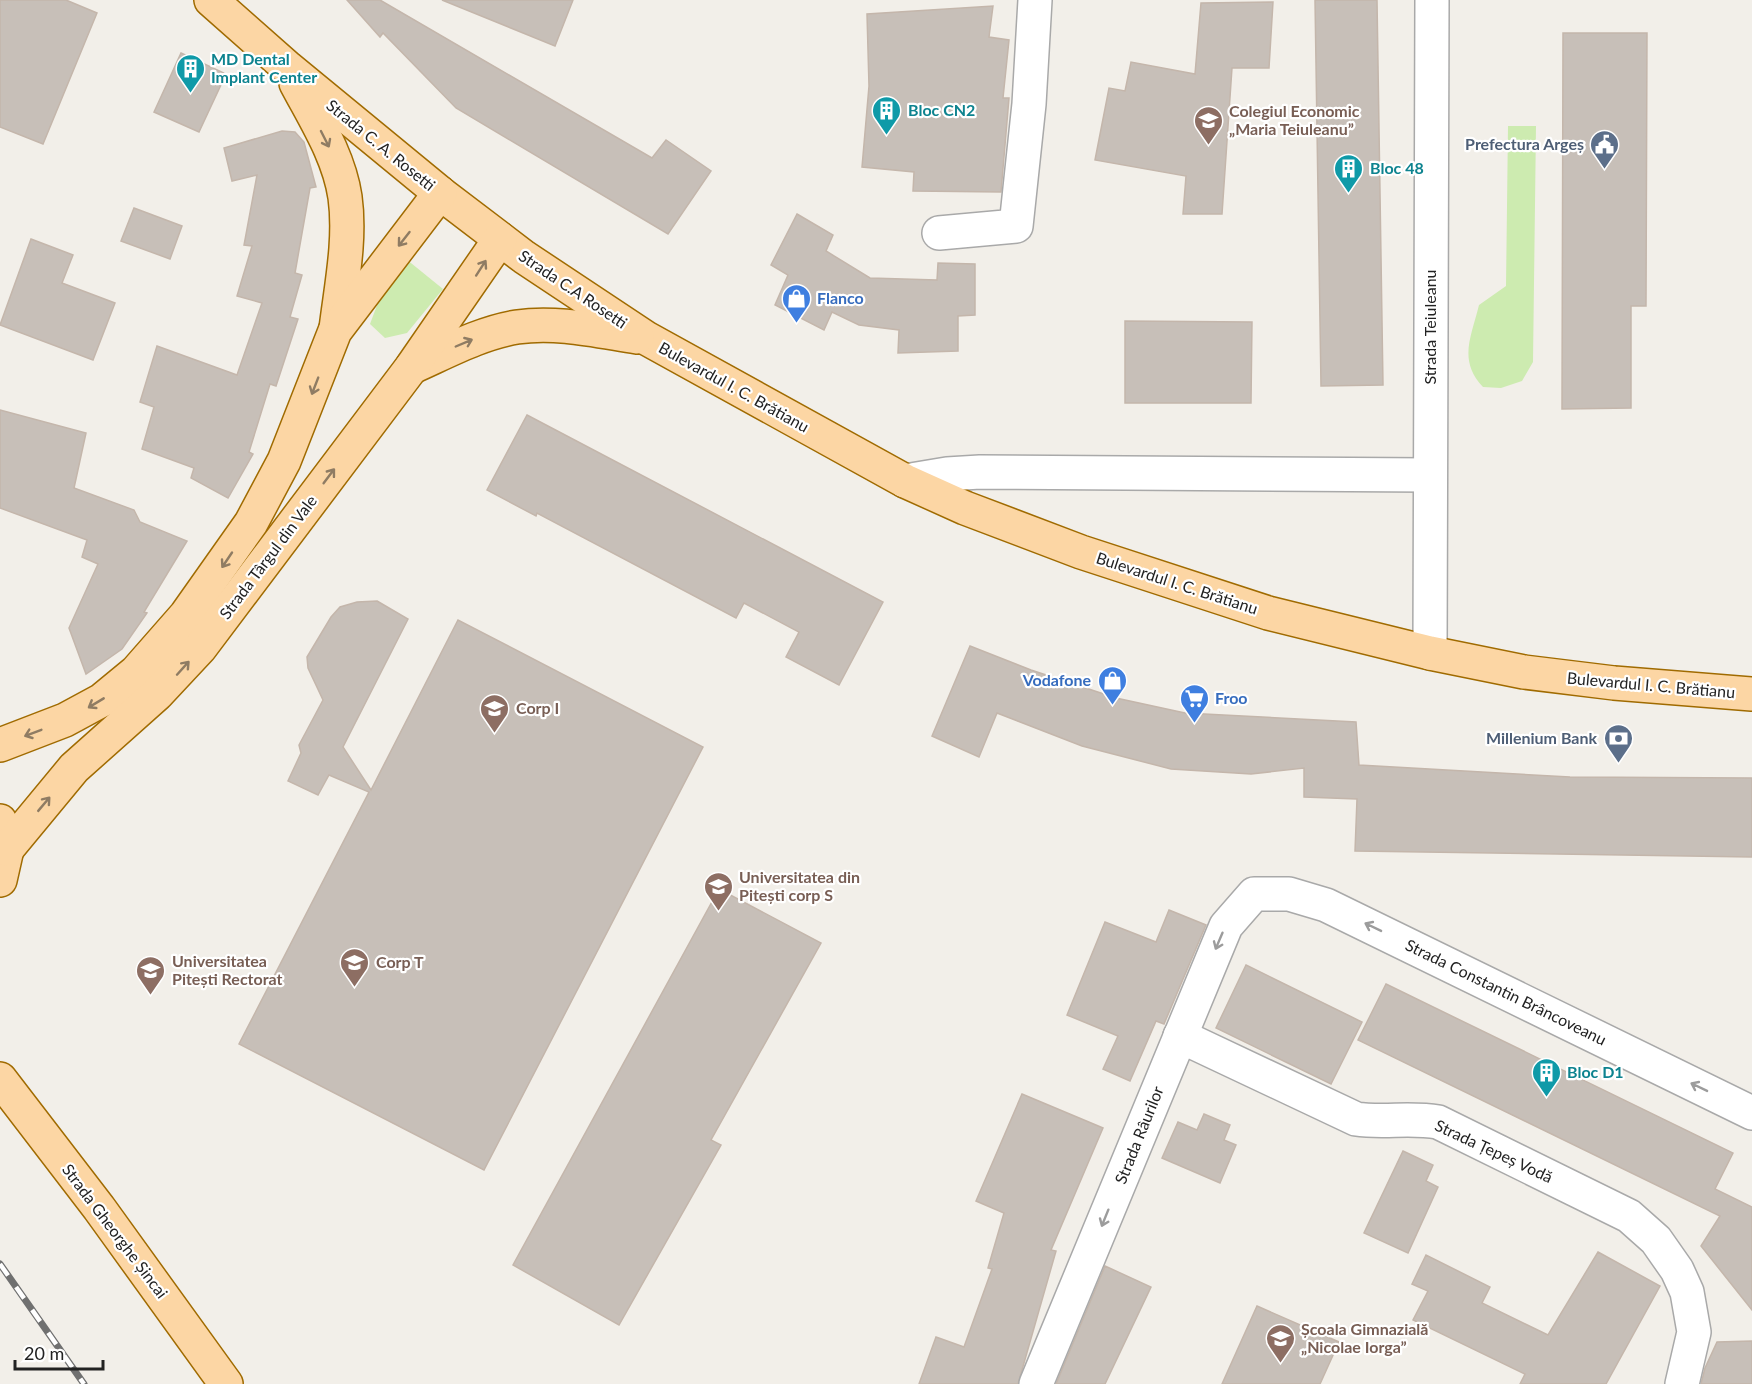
<svg xmlns="http://www.w3.org/2000/svg" width="1752" height="1384" viewBox="0 0 1752 1384" font-family="Lato,sans-serif">
<style>
.grass{fill:#cdebb0}
.building{fill:#c7bfb8;stroke:#c4b6ab;stroke-width:1.5}
.lines{fill:none;stroke-linecap:round;stroke-linejoin:round}
.minor-casing{stroke:#a9a9a9;stroke-width:36}
.major-casing{stroke:#a06b00;stroke-width:36}
.minor{stroke:#fff;stroke-width:33}
.major{stroke:#fcd6a4;stroke-width:33}
.rail-casing{stroke:#707070;stroke-width:7}
.rail{stroke:#fff;stroke-width:4.5;stroke-dasharray:14;stroke-linecap:butt}
.oneway{stroke:#8f7c63}
.oneway2{stroke:#9c9c9c}
.labels{text-anchor:middle;stroke-width:4.5;stroke-linejoin:round;paint-order:stroke}
.culture-label{font-size:16px;font-weight:bold;fill:#0d838f;stroke:#fff;text-anchor:start}
.education-label{font-size:16px;font-weight:bold;fill:#785e54;stroke:#fff;text-anchor:start}
.service-label{font-size:16px;font-weight:bold;fill:#4e5e75;stroke:#fff;text-anchor:end}
.street-label{font-size:16px;fill:#222;stroke:#fff}
.shop-label{font-size:16px;font-weight:bold;fill:#366cbe;stroke:#fff;text-anchor:start}
</style>
<rect width="100%" height="100%" fill="#f2efe9"/>
<g class="grass">
<path d="M1508 126H1536L1533 362 1522 381 1501 388 1483 387C1458 360 1471 338 1479 305L1506 286Z"/>
<path d="M406 259 443 289 407 333 385 338 370 324 382 292Z"/>
</g>
<g class="building">
<path d="M0 0H66L97 13 43 144 0 127Z"/>
<path d="M347 0H380L652 158 666 140 711 171 668 234 456 108 383 33 380 37Z"/>
<path d="M442 0H573L555 46Z"/>
<path d="M1315 0H1377L1383 385 1321 386Z"/>
<path d="M1273 2 1269 68H1232L1222 214H1183L1186 176 1095 160 1109 88 1125 91 1131 62 1195 74 1201 3Z"/>
<path d="M993 6 989 37 1009 40 1003 98H1009L1001 192 913 191 914 172 862 167 869 86 867 14Z"/>
<path d="M1563 33H1647L1646 306H1631V408L1562 409Z"/>
<path d="M181 53 226 74 199 132 154 112Z"/>
<path d="M282 131 295 132 304 142 316 187 310 188 295 273 302 275 290 317 298 319 276 386 270 384 249 452 253 454 228 498 191 478 194 468 142 449 154 407 140 402 157 346 237 375 262 303 237 296 252 246 244 245 257 175 232 181 224 148Z"/>
<path d="M134 208 182 226 170 259 121 241Z"/>
<path d="M797 214 833 235 826 251 870 278 937 280 938 263 975 264V315L958 316V351L898 353 899 330 859 325 832 312 824 330 775 305 788 275 771 265Z"/>
<path d="M31 239 73 255 62 283 115 303 93 360 0 325Z"/>
<path d="M1125 321 1252 322 1251 403H1125Z"/>
<path d="M0 410 86 433 74 488 134 510 140 522 187 541 144 612 147 613 122 649 86 674 69 628 98 564 82 557 87 540 0 508Z"/>
<path d="M527 415 883 602 839 685 786 657 799 632 744 603 736 618 537 513 536 516 487 490Z"/>
<path d="M377 601 408 619 343 747 371 790 458 620 703 747 484 1170 239 1044 369 792 329 775 318 795 288 781 301 753 299 745 323 700 308 668 307 657 331 617 340 607 357 602Z"/>
<path d="M970 646 1031 670 1116 698 1185 713 1356 722 1359 765 1570 777 1752 778V857L1355 851 1357 799 1304 797V768L1251 774 1171 769 1082 746 997 713 979 757 932 736Z"/>
<path d="M719 889 821 943 711 1140 721 1145 619 1325 513 1265Z"/>
<path d="M1169 910 1206 925 1164 1024 1156 1021 1130 1081 1103 1069 1118 1036 1067 1015 1105 922 1156 942Z"/>
<path d="M1246 965 1362 1022 1331 1084 1216 1028Z"/>
<path d="M1386 984 1733 1153 1715 1189 1752 1207V1310L1701 1246 1720 1216 1358 1040Z"/>
<path d="M1022 1094 1103 1128 1051 1250 1056 1251 1018 1384H919L936 1337 964 1347 992 1269 988 1268 1004 1213 976 1201Z"/>
<path d="M1204 1114 1230 1125 1224 1140 1236 1145 1220 1183 1162 1158 1178 1122 1197 1130Z"/>
<path d="M1403 1151 1433 1165 1426 1181 1438 1187 1408 1253 1364 1233Z"/>
<path d="M1598 1252 1660 1286 1606 1384H1520L1525 1374 1413 1320 1428 1291 1412 1284 1426 1255 1490 1287 1482 1303 1548 1335Z"/>
<path d="M1105 1266 1151 1287 1105 1384H1056Z"/>
<path d="M1257 1306 1339 1342 1320 1384H1222Z"/>
<path d="M1752 1341V1384H1701L1705 1368 1717 1342Z"/>
</g>
<g class="lines">
<defs>
<g id="minor">
<path d="M939 233 1016 226 1029 104 1035 0"/>
<path d="M905 481 947 474 980 472 1429 475"/>
<path d="M1430 653 1432 0"/>
<path d="M1180 1036 1356 1119C1384 1123 1410 1117 1438 1122L1629 1216 1656 1240 1677 1270 1687 1292 1694 1332 1682 1384"/>
<path d="M1036 1384 1226 926 1254 894H1289L1326 905 1752 1113"/>
</g>
<g id="major">
<path d="M211 0 288 68 440 193 524 257 646 338 905 481 965 508 1081 552 1268 613 1430 653 1524 672 1614 683 1752 694"/>
<path d="M296 83C315 119 339 156 345 197 351 240 341 287 336 329"/>
<path d="M412 367C446 352 480 333 517 327 557 321 598 331 637 337"/>
<path d="M0 745 65 720 102 700 136 672 186 615 251 523 284 461 335 331 440 193"/>
<path d="M0 821 7 849 0 880"/>
<path d="M7 849 74 768 157 694 200 648 411 368 500 239"/>
<path d="M0 1079 99 1208 226 1384"/>
</g>
</defs>
<use href="#minor" class="minor-casing"/>
<use href="#major" class="major-casing"/>
<use href="#minor" class="minor"/>
<use href="#major" class="major"/>
<defs>
<path id="rail" d="M0 1264 84 1384"/>
</defs>
<use href="#rail" class="rail-casing"/>
<use href="#rail" class="rail"/>
</g>
<defs><path id="oneway-shaft" d="M-6 0H5M1.5-3L5.5 0L1.5 3" fill="none" stroke-width="1.6" stroke-linecap="round" stroke-linejoin="round" transform="scale(1.5)"/></defs>
<g class="oneway">
<use href="#oneway-shaft" transform="translate(325 139) rotate(63)"/>
<use href="#oneway-shaft" transform="translate(404 239) rotate(128)"/>
<use href="#oneway-shaft" transform="translate(481 268) rotate(-57)"/>
<use href="#oneway-shaft" transform="translate(464 343) rotate(-23)"/>
<use href="#oneway-shaft" transform="translate(315 386) rotate(111)"/>
<use href="#oneway-shaft" transform="translate(329 476) rotate(-53)"/>
<use href="#oneway-shaft" transform="translate(227 560) rotate(124)"/>
<use href="#oneway-shaft" transform="translate(183 668) rotate(-48)"/>
<use href="#oneway-shaft" transform="translate(96 703) rotate(149)"/>
<use href="#oneway-shaft" transform="translate(33 733) rotate(159)"/>
<use href="#oneway-shaft" transform="translate(44 804) rotate(-50)"/>
</g>
<g class="oneway2">
<use href="#oneway-shaft" transform="translate(1373 927) rotate(-154)"/>
<use href="#oneway-shaft" transform="translate(1219 941) rotate(113)"/>
<use href="#oneway-shaft" transform="translate(1699 1087) rotate(-154)"/>
<use href="#oneway-shaft" transform="translate(1105 1218) rotate(112)"/>
</g>
<defs>
<symbol id="building-pin" viewBox="-11 -11 22 30"><path d="M0 17L-7.5 6A9.5 9.5 0 1 1 7.5 6Z" fill="#0f9aa8" stroke="#fff"/><path d="M-4-6H4V6H1V3H-1V6H-4ZM-2.5-4.3h1.7v1.8h-1.7ZM.8-4.3h1.7v1.8H.8ZM-2.5-1h1.7V.8h-1.7ZM.8-1h1.7V.8H.8Z" fill="#fff"/></symbol>
<symbol id="school-pin" viewBox="-11 -11 22 30"><path d="M0 17L-7.5 6A9.5 9.5 0 1 1 7.5 6Z" fill="#8d6e63" stroke="#fff"/><path d="M0-5L7-2L0 1L-7-2ZM-4 1L0 2.5L4 1V4Q0 6-4 4Z" fill="#fff"/></symbol>
<symbol id="civic-pin" viewBox="-11 -11 22 30"><path d="M0 17L-7.5 6A9.5 9.5 0 1 1 7.5 6Z" fill="#5c6f8a" stroke="#fff"/><path d="M-.6-6.5H3V-4.5H.6V-3L4-1V1h2V6H-6V1h2V-1L-.6-3ZM-1.2 2.5V6h2.4V2.5Z" fill="#fff"/></symbol>
<symbol id="shop-pin" viewBox="-11 -11 22 30"><path d="M0 17L-7.5 6A9.5 9.5 0 1 1 7.5 6Z" fill="#3f7fe0" stroke="#fff"/><path d="M-5-2.5h2.3a2.7 3.5 0 0 1 5.4 0H5L5.5 6h-11ZM-1.5-2.5h3a1.5 2.3 0 0 0-3 0Z" fill="#fff"/></symbol>
<symbol id="supermarket-pin" viewBox="-11 -11 22 30"><path d="M0 17L-7.5 6A9.5 9.5 0 1 1 7.5 6Z" fill="#3f7fe0" stroke="#fff"/><path d="M-6-5.5h2.5l.6 2H6L4.5 2H-2.5L-4.4-4H-6ZM-1.5 3.2a1.3 1.3 0 1 0 .1 0ZM3 3.2a1.3 1.3 0 1 0 .1 0Z" fill="#fff"/></symbol>
<symbol id="university-pin" viewBox="-11 -11 22 30"><path d="M0 17L-7.5 6A9.5 9.5 0 1 1 7.5 6Z" fill="#8d6e63" stroke="#fff"/><path d="M0-5L7-2L0 1L-7-2ZM-4 1L0 2.5L4 1V4Q0 6-4 4Z" fill="#fff"/></symbol>
<symbol id="bank-pin" viewBox="-11 -11 22 30"><path d="M0 17L-7.5 6A9.5 9.5 0 1 1 7.5 6Z" fill="#5c6f8a" stroke="#fff"/><path d="M-6-4H6V4H-6ZM0-2.3a2.3 2.3 0 1 0 0 4.6a2.3 2.3 0 1 0 0-4.6Z" fill="#fff"/></symbol>
</defs>
<g fill-rule="evenodd">
<use href="#building-pin" x="174" y="52" width="33" height="45"/>
<use href="#building-pin" x="870" y="94" width="33" height="45"/>
<use href="#school-pin" x="1192" y="104" width="33" height="45"/>
<use href="#civic-pin" x="1588" y="128" width="33" height="45"/>
<use href="#building-pin" x="1332" y="152" width="33" height="45"/>
<use href="#shop-pin" x="780" y="282" width="33" height="45"/>
<use href="#shop-pin" x="1096" y="664" width="33" height="45"/>
<use href="#supermarket-pin" x="1178" y="682" width="33" height="45"/>
<use href="#university-pin" x="478" y="692" width="33" height="45"/>
<use href="#bank-pin" x="1602" y="722" width="33" height="45"/>
<use href="#university-pin" x="702" y="870" width="33" height="45"/>
<use href="#university-pin" x="338" y="946" width="33" height="45"/>
<use href="#university-pin" x="134" y="954" width="33" height="45"/>
<use href="#building-pin" x="1530" y="1056" width="33" height="45"/>
<use href="#school-pin" x="1264" y="1322" width="33" height="45"/>
</g>
<g class="labels">
<g class="culture-label">
<text x="211" y="65">MD Dental<tspan x="211" dy="18">Implant Center</tspan></text>
<text x="908" y="116">Bloc CN2</text>
<text x="1370" y="174">Bloc 48</text>
<text x="1567" y="1078">Bloc D1</text>
</g>
<g class="education-label">
<text x="1229" y="117">Colegiul Economic<tspan x="1229" dy="18">„Maria Teiuleanu”</tspan></text>
<text x="516" y="714">Corp I</text>
<text x="739" y="883">Universitatea din<tspan x="739" dy="18">Pitești corp S</tspan></text>
<text x="172" y="967">Universitatea<tspan x="172" dy="18">Pitești Rectorat</tspan></text>
<text x="376" y="968">Corp T</text>
<text x="1301" y="1335">Școala Gimnazială<tspan x="1301" dy="18">„Nicolae Iorga”</tspan></text>
</g>
<g class="service-label">
<text x="1584" y="150">Prefectura Argeș</text>
<text x="1597" y="744">Millenium Bank</text>
</g>
<g class="street-label">
<text transform="translate(381 145) rotate(39)" y="6">Strada C. A. Rosetti</text>
<text transform="translate(573 289) rotate(34)" y="6">Strada C.A Rosetti</text>
<text transform="translate(1430 327) rotate(-90)" y="6">Strada Teiuleanu</text>
<text transform="translate(734 387) rotate(29)" y="6">Bulevardul I. C. Brătianu</text>
<text transform="translate(268 557) rotate(-53)" y="6">Strada Târgul din Vale</text>
<text transform="translate(1177 583) rotate(18)" y="6">Bulevardul I. C. Brătianu</text>
<text transform="translate(1651 685) rotate(5)" y="6">Bulevardul I. C. Brătianu</text>
<text transform="translate(1506 992) rotate(26)" y="6">Strada Constantin Brâncoveanu</text>
<text transform="translate(1139 1135) rotate(-68)" y="6">Strada Râurilor</text>
<text transform="translate(1494 1151) rotate(25)" y="6">Strada Țepeș Vodă</text>
<text transform="translate(115 1231) rotate(53)" y="6">Strada Gheorghe Șincai</text>
</g>
<g class="shop-label">
<text x="817" y="304">Flanco</text>
<text x="1091" y="686" text-anchor="end">Vodafone</text>
<text x="1215" y="704">Froo</text>
</g>
</g>
<path d="M15 1360v9h88v-9" fill="none" stroke="#222222" stroke-width="3"/>
<text x="24" y="1360" font-size="18" fill="#222222" stroke="#ffffff" stroke-width="4.5" paint-order="stroke">20 m</text>
</svg>
